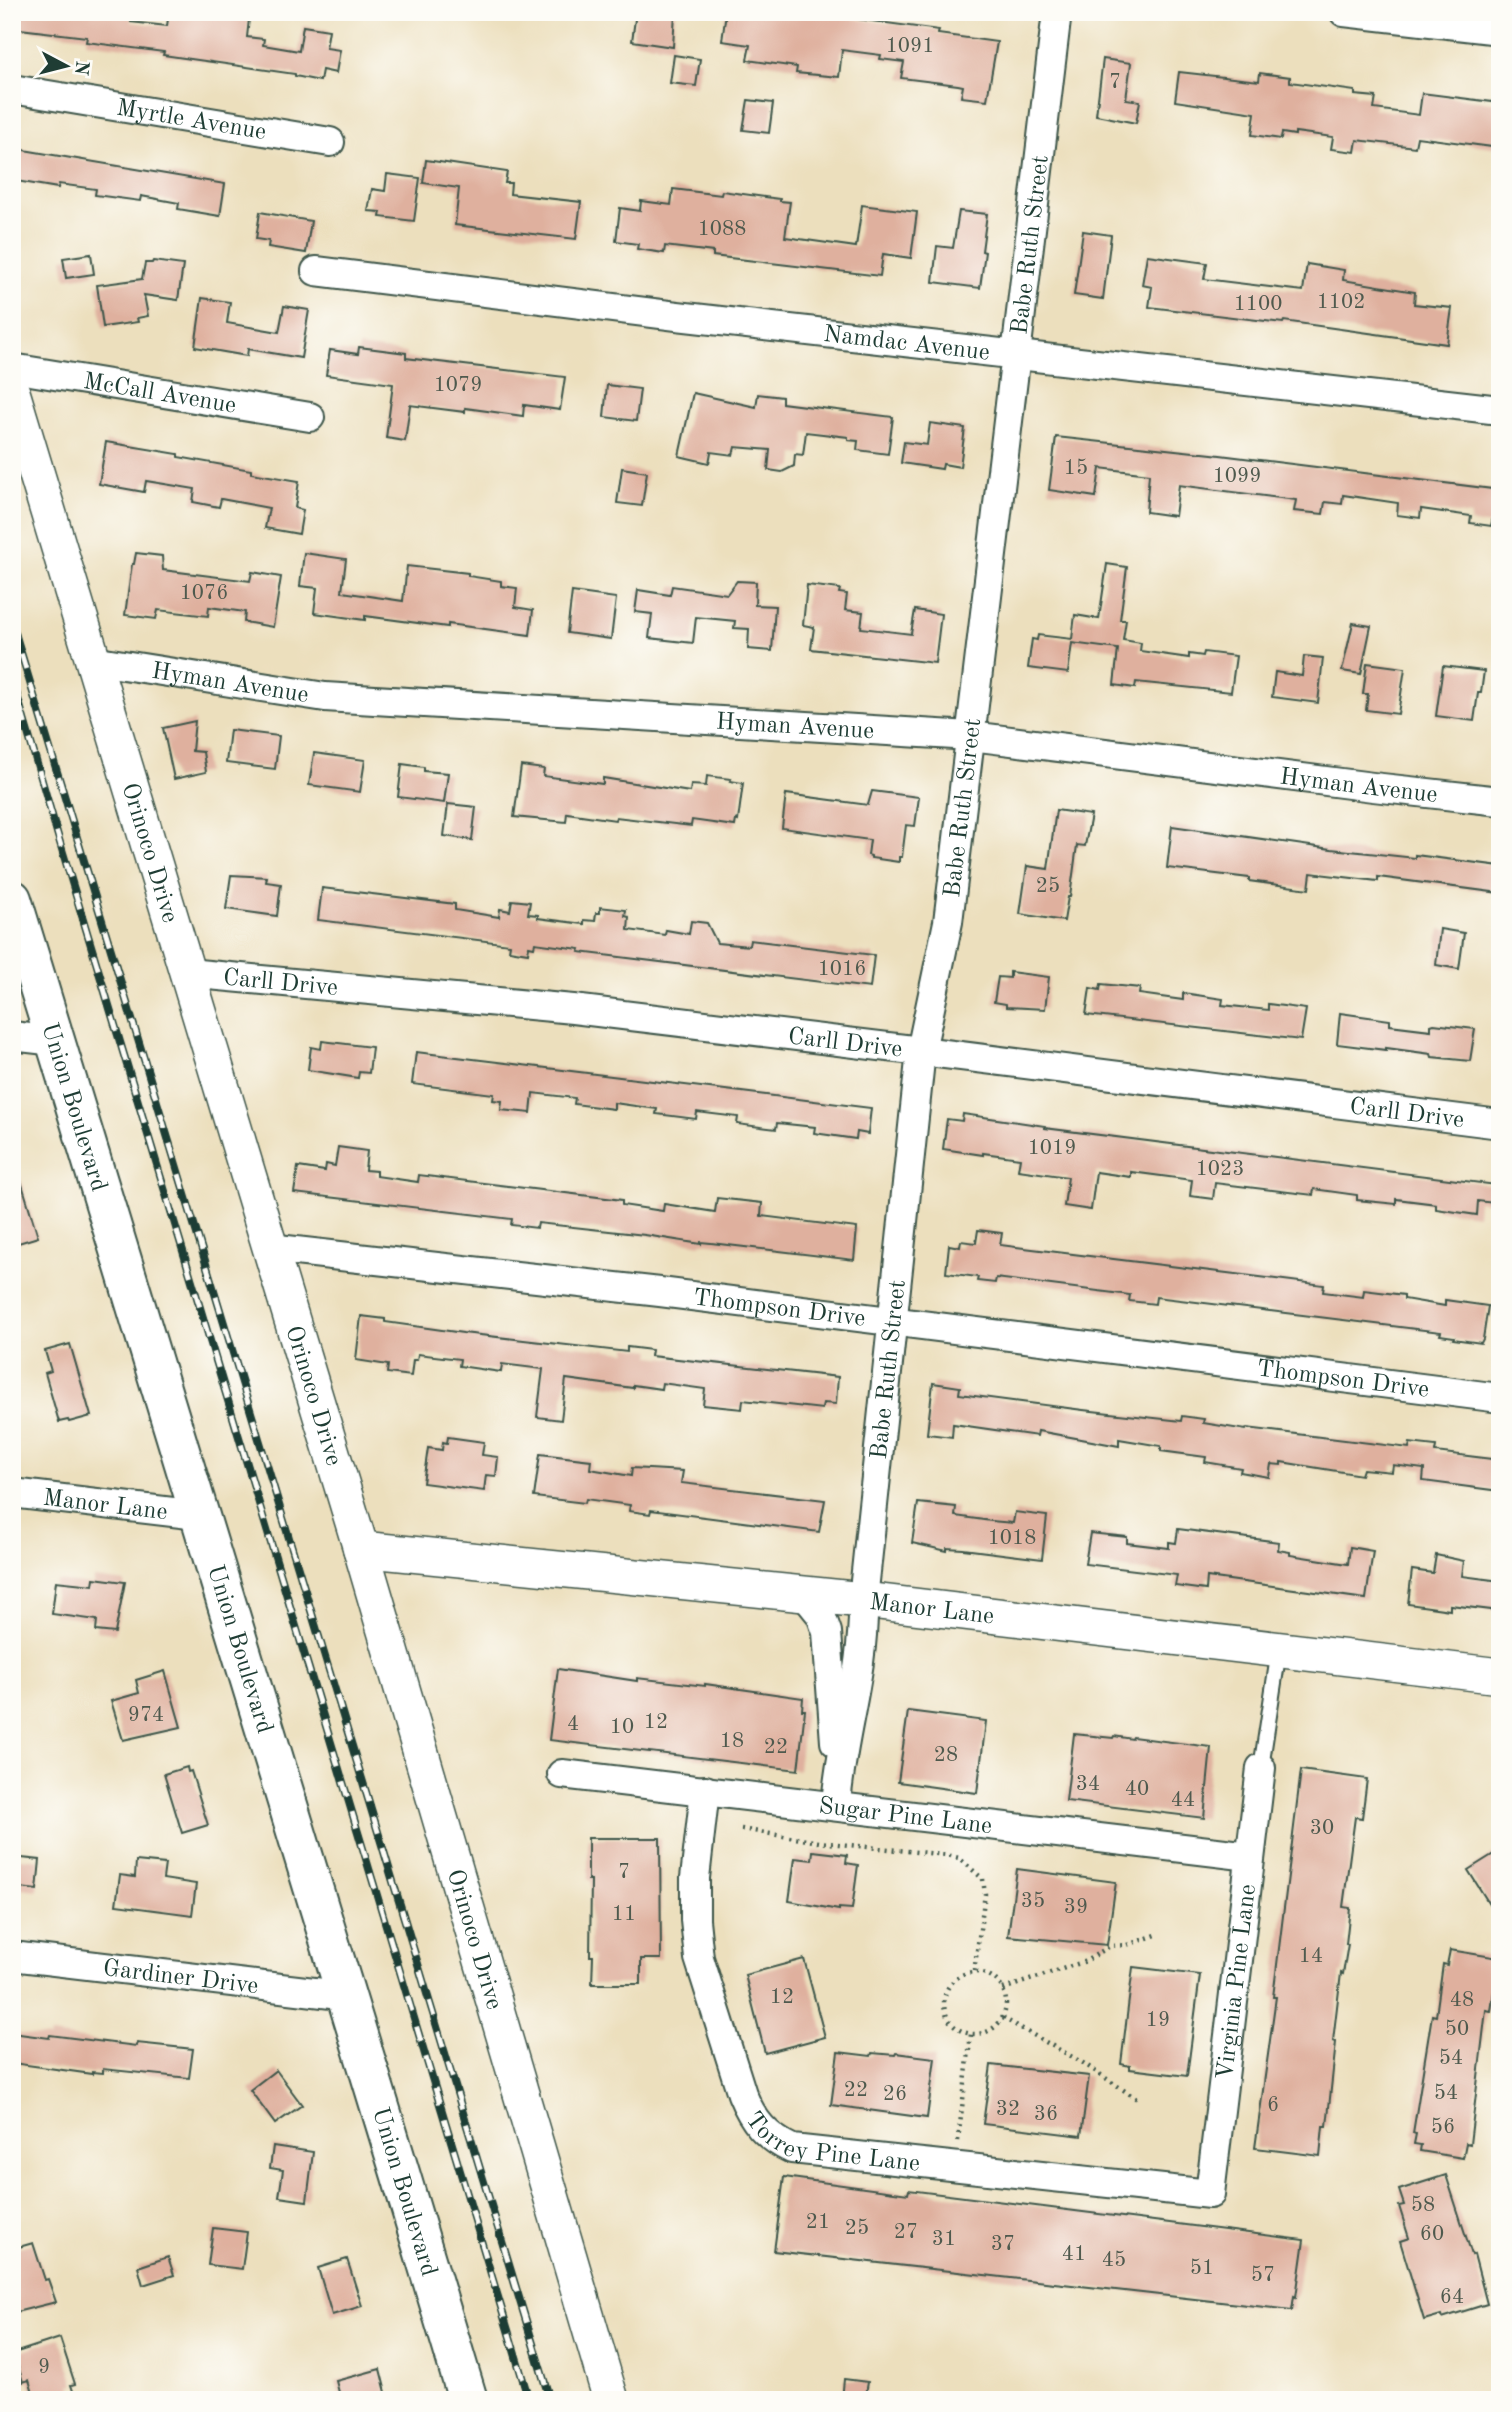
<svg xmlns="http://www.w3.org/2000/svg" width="1512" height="2412" viewBox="0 0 1512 2412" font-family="'Old Standard TT',serif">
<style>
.building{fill:#dfb09e}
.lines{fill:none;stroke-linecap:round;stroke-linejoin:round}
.service-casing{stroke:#3e5549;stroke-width:18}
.minor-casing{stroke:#3e5549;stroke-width:32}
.tertiary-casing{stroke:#3e5549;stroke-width:38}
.secondary-casing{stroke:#3e5549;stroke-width:42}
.path{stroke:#3e5549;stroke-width:4.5;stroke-dasharray:2 5;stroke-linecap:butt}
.service{stroke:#fff;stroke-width:14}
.minor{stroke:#fff;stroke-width:28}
.tertiary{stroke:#fff;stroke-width:35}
.secondary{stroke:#fff;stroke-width:38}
.rail-casing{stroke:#1f3d34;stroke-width:8}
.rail{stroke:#fdfcf7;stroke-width:5;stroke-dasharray:16;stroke-linecap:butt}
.labels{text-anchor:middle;stroke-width:7;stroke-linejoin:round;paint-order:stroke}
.number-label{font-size:21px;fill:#4f5a4e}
.street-label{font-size:24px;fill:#1f3d34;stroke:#fdfcf7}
</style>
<rect width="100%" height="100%" fill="#fdfcf7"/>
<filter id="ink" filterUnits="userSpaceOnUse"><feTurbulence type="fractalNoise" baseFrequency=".0143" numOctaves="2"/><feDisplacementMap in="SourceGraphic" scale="14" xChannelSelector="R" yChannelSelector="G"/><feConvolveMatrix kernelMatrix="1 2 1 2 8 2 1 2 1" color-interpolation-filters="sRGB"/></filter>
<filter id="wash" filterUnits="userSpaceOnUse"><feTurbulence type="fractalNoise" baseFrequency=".00686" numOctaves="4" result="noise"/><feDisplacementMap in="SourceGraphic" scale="28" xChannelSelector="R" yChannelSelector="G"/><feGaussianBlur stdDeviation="1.57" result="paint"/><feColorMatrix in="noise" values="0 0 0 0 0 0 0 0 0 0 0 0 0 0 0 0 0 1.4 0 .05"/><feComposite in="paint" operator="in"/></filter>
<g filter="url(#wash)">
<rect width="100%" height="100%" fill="#ecdfbd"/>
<g id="blocks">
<g class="building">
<path d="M12 12H105L132 16 131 22 167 26 169 12H196L249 19 247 37 264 39 263 45 299 51 303 26 329 30 326 48 340 50 336 73 322 70 320 81 295 76V74L163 55 164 52 86 42 87 37 12 28Z"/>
<path d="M636 12H675L673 47 632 41Z"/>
<path d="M726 12H805L939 30 938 34 997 42 987 100 961 97 963 86 958 85 901 78 904 62 880 59 881 55 842 50 839 77 796 73 797 67 747 60 750 45 722 41Z"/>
<path d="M674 55 700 59 696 86 670 83Z"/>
<path d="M1103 59 1131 63 1126 99 1140 101 1136 123 1096 115Z"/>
<path d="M1179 72 1259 81 1260 73 1290 77V82L1355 91V95L1376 97 1374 109 1419 115 1422 93 1500 103V148L1417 137 1415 147 1357 140 1355 152 1331 149 1333 137 1295 132V135L1282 133 1281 139 1252 135 1255 113 1175 101Z"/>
<path d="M748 100 773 103 769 133 743 130Z"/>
<path d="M12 148 225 184 220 216 178 209 179 203 141 196 140 201 95 195 96 189 59 184 58 188 16 181V176L12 175Z"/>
<path d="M426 160 507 172 505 183H511L510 194 581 202 576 239 455 225 459 188 423 183Z"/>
<path d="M387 174 420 178 414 221 380 217 381 212 368 211 372 189 385 191Z"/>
<path d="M673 189 721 195 722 191 780 199V201L790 202 785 237 856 247 862 205 917 212 911 258 883 254 880 276 713 256V252L665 246 664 253 637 249 638 244 616 241 620 208 640 211 641 201 671 205Z"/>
<path d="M959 211 987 214 982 251 985 252 980 288 933 282 937 246 953 248Z"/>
<path d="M260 212 311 221 306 253 268 247 269 241 256 239Z"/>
<path d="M1083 231 1111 235 1103 299 1074 295Z"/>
<path d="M91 254 94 274 66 278 63 258Z"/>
<path d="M1147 255 1207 263 1204 279 1303 291 1307 264 1344 270 1343 280 1415 292 1414 304 1452 308 1447 344 1284 321 1283 323 1149 307 1152 287 1142 285Z"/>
<path d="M153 261 183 265 178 300 144 295 148 316 137 318 138 322 103 327 97 285 142 279 145 263H152Z"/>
<path d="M202 298 230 302 227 323 279 332 284 306 309 310 301 358 248 349 247 356 195 347Z"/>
<path d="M359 347 406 353V358L565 377 560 410 524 405 523 416 465 408V412L410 405 405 441 386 438 393 384 326 375 330 350 358 354Z"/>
<path d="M607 385 640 389 636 421 604 417Z"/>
<path d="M693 393 756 407 758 394 782 397V403L893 417 888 454 857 450 858 441 848 440V437L806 432 803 455 795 454 794 466 782 472 768 470 770 450 735 447 733 455 711 452 709 463 679 456Z"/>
<path d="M930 423 965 428 960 467 943 464 942 469 901 463 904 442 927 445Z"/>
<path d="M1056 437 1212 454 1500 490V518L1493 517 1491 526 1470 523 1471 516 1421 509 1420 518 1397 515 1398 503 1343 495 1342 504 1325 502 1323 514 1294 511 1296 500 1179 485 1175 516 1146 512 1149 474 1100 468 1096 497 1049 490Z"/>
<path d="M106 442 178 454V457L251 470V473L299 481 295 508 303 510 299 534 265 528 269 508 221 499 219 507 193 502 195 489 146 481 144 492 99 484Z"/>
<path d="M622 468 647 472 642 506 617 503Z"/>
<path d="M136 553 162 556 163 570 250 581 252 572 281 577 273 627 244 622 245 612 209 607 208 616 158 610 156 619 125 615 132 564H134Z"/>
<path d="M304 553 346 559 342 592 403 601 407 566 468 573V576L501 581V586L517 588 515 607 533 610 530 635 448 624V627L365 616V620L314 613 317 588 300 586Z"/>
<path d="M1107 564 1127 567 1120 620H1126L1123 640 1141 643 1140 651 1189 658V654L1203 656 1204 652 1236 656 1231 692 1136 682 1135 688 1114 685 1118 649 1072 643 1068 673 1028 668 1032 639 1037 640 1038 635 1072 639 1075 615 1099 619Z"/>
<path d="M737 581 756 582 755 605 775 606 772 651 748 649 749 629 734 628 735 621 696 617 693 643 649 638 652 614 635 612 638 590 670 595 672 586 727 594Z"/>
<path d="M807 585 840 589 839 593 847 594 845 610 863 612 861 628 911 634 915 610 941 614 935 663 811 649 814 627 803 625Z"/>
<path d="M572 592 616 598 611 639 567 633Z"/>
<path d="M1353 623 1371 626 1361 674 1342 671Z"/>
<path d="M1304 656 1323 658 1318 703 1272 697 1275 672 1302 676Z"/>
<path d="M1367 663 1405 668 1398 714 1366 710 1368 694H1363Z"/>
<path d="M1443 666 1484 671 1481 693H1478L1474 721 1436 716Z"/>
<path d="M195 721 192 751 203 752 206 772 174 779 163 728Z"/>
<path d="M230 730 279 736 275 769 226 763Z"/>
<path d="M314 753 365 760 360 792 309 785Z"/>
<path d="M402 764 424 767V771L448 773 444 803 398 797Z"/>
<path d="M521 766 544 769 543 776 603 784V778L690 792 691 785 706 786 707 776 731 779 730 781 743 783 738 821 736 820 735 826 692 820 691 826 616 817 615 820 567 813 566 822 514 817Z"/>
<path d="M872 791 919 797 915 826 906 825 902 857H899V862L871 858V856L868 855 870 840 782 828 786 794 868 805Z"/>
<path d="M448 804 476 807 472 840 444 836Z"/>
<path d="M1056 810 1091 815 1085 846 1077 845 1070 897H1068L1064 921 1020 914 1027 866 1048 869Z"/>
<path d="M1172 826 1331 849 1415 858V855L1500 866V893L1378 877V881L1311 873 1309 889 1249 881V878L1167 868Z"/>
<path d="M231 875 267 877 266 882 281 884 277 916 226 909Z"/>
<path d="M322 888 455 904V910L499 917 500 909 510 911 512 900 530 902 528 914 538 915V918L584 924V920L595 921 596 913H600V907L626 910 625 916 629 917 628 930 665 935 666 930 689 934 691 921 707 923 717 943 749 946 750 940 874 955 870 988 579 952 580 949 535 943 534 947 529 946 528 953 509 950 510 944 318 920Z"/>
<path d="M1440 929 1464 933 1459 969 1436 965Z"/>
<path d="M1010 972 1049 977 1045 1009 1006 1007V1004L994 1002 998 977 1010 978Z"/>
<path d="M1101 984 1140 988 1139 994 1183 1000V993L1223 999 1222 1005 1268 1010V1004L1306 1009 1301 1040 1086 1015 1090 988 1100 990Z"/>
<path d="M1340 1013 1390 1020V1025L1431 1030V1025L1434 1024 1475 1029 1470 1061 1432 1057 1431 1054 1386 1048V1050L1337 1044Z"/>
<path d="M322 1041 372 1047 369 1073 359 1072 358 1078 308 1070 311 1047 321 1049Z"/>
<path d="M416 1052 871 1108 868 1134 857 1132 856 1139 814 1133 815 1127 777 1123 776 1129 737 1124 738 1117 697 1112 696 1119 656 1114 657 1109 614 1103V1109L574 1104 575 1098 533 1093 531 1113 501 1110 502 1101 493 1100 494 1094 412 1084Z"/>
<path d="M963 1114 1045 1126V1128L1497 1185 1494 1203 1478 1201 1477 1215 1436 1209V1204L1396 1199V1204L1357 1200V1195L1314 1189 1313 1195 1215 1183 1213 1199 1190 1196 1192 1180 1131 1172V1177L1096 1172 1091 1210 1064 1206 1068 1177 1018 1170 1020 1158 983 1153V1155L943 1149 947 1119 962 1121Z"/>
<path d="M338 1147 367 1151 365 1170 376 1171V1176L418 1182 419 1175 622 1200V1205L663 1211 664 1204 715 1212 717 1198 762 1203 761 1216 857 1228 854 1260 711 1243 701 1242V1244L645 1235 538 1223 537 1228 511 1225 512 1219 294 1193 298 1167 325 1171 326 1164 335 1166Z"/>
<path d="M17 1168 38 1237 12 1245V1169Z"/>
<path d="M978 1230 1002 1233 1000 1245 1324 1285 1323 1292 1363 1297 1364 1290 1404 1295V1299L1445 1306V1300L1488 1306 1483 1339 1481 1343 1453 1339 1454 1337 1440 1335 1441 1332 1156 1297 1155 1304 1129 1301 1130 1295 996 1278 995 1283 977 1281 978 1277 946 1273 949 1245 960 1247 961 1241 976 1243Z"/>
<path d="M361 1316 385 1319V1322L463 1333 627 1352V1347L652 1350 651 1356 838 1377 836 1404 823 1403 822 1409 743 1400 742 1409 703 1405 705 1389 662 1383 661 1389 633 1385V1388L566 1379 561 1420 537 1417 543 1369 502 1364 501 1372 459 1366 460 1359 418 1354 417 1360H413L411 1376 387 1373 388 1365 356 1360Z"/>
<path d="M70 1344 91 1416 69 1422 68 1420 59 1422 45 1373 51 1371 45 1351Z"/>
<path d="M933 1383 960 1387 959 1394 1083 1410 1181 1421 1182 1416 1204 1419 1203 1423 1246 1430 1247 1428 1409 1448 1410 1443 1436 1446 1435 1452 1500 1460V1491L1423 1481 1424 1469 1393 1465 1392 1472 1363 1469 1361 1475 1281 1462V1465L1271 1464 1269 1477 1240 1472 1241 1468 1205 1462 1206 1457 1161 1451V1446L1119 1439V1446L1038 1431 1037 1436 953 1424 952 1437 927 1434Z"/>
<path d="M448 1437 484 1442 482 1455 498 1457 496 1476 486 1475 484 1491 423 1483 428 1448 442 1450 443 1442 447 1443Z"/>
<path d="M540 1454 591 1460 590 1469 631 1476 632 1468 683 1471 681 1483 825 1500 819 1532 651 1510 650 1514 629 1511 630 1505 586 1499 585 1503 534 1497Z"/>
<path d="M918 1503 956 1507 955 1516 991 1521 1013 1523 1015 1512 1047 1516 1042 1559 963 1549 947 1548V1551L912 1543Z"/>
<path d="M1178 1529 1279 1542 1278 1550 1290 1552V1555L1348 1564 1350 1547 1373 1551 1366 1599 1207 1577 1206 1590 1175 1586 1177 1575 1085 1564 1090 1533 1127 1537V1543L1169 1548V1542L1176 1543Z"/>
<path d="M1436 1555 1464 1561 1462 1576 1500 1581V1611L1450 1605V1610L1408 1604 1412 1570 1433 1573Z"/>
<path d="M94 1578 125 1582 115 1633 96 1631 97 1620 52 1614 56 1581 93 1585Z"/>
<path d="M558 1669 637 1681V1678L705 1686V1684L803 1698 802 1710H805L798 1770 549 1740Z"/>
<path d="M165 1671 181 1727 123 1740 111 1701 139 1693 136 1680Z"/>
<path d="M908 1711 986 1721 977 1793 898 1782Z"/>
<path d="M1074 1734 1113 1738 1114 1736 1132 1739 1133 1737 1211 1747 1204 1818 1066 1801Z"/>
<path d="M187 1767 188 1772 191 1771 208 1825 182 1833 164 1774Z"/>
<path d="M1301 1770 1367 1779 1362 1818 1355 1817 1343 1907 1350 1908 1346 1944H1348L1343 1974 1341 1973 1333 2041 1336 2042 1327 2126H1323L1320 2156 1255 2148 1276 1997H1273Z"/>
<path d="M588 1838H660L661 1959H641V1984H592L593 1956H590L591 1880H588Z"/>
<path d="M1500 1850V1921L1468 1870Z"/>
<path d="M813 1851 847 1855 846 1863 858 1865 852 1909 839 1908V1910L789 1901 795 1858 812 1860Z"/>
<path d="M12 1857 40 1860 37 1890 12 1887Z"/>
<path d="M136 1861 165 1864 163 1879 196 1884 192 1915 116 1905 120 1875 135 1877Z"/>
<path d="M1017 1869 1116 1882 1107 1945 1008 1936Z"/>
<path d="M1450 1950 1499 1958 1491 2011 1486 2010 1470 2144 1466 2143 1463 2158 1420 2151 1421 2145 1414 2144 1416 2134 1413 2133 1432 2015 1436 2016 1443 1964 1447 1965Z"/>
<path d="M804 1959 825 2037 765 2053 745 1975Z"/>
<path d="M1133 1967 1200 1975 1187 2076 1130 2069V2066L1121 2064Z"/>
<path d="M12 2033 49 2038 50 2035 136 2046 137 2043 193 2049 189 2078 103 2069V2073L92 2072V2074L12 2063Z"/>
<path d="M838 2052 871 2056 872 2053 895 2055 896 2053 935 2058 927 2118 831 2105Z"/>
<path d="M991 2065 1089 2076 1081 2136 983 2124Z"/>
<path d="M276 2070 302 2105 275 2124 250 2090Z"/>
<path d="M273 2146 313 2152 307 2201 279 2197 283 2170 270 2168Z"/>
<path d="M1446 2175 1472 2255 1474 2254 1487 2304 1442 2318 1441 2315 1424 2320 1400 2241 1409 2238 1399 2206 1404 2205 1399 2190Z"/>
<path d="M784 2177 908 2194 909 2190 1304 2240 1296 2297 1294 2296 1292 2310 774 2251Z"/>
<path d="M213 2228 247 2232 242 2269 208 2265Z"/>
<path d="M33 2243 45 2280 48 2279 56 2302 12 2313V2249Z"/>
<path d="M168 2257 174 2275 143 2285 138 2267Z"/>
<path d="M347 2259 362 2306 332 2315 318 2268Z"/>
<path d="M60 2338 75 2384 71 2385 74 2394 55 2400H35L29 2380 23 2382 14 2353Z"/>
<path d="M380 2369 388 2400H341L336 2381Z"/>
<path d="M844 2379 868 2382 865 2400H842Z"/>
</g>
</g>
</g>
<g filter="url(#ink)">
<use href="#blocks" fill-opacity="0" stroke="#3e5549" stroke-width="2"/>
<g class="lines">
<defs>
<path id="service" d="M1261 1768 1279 1650"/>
<g id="minor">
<path d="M1344 12 1500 30"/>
<path id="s1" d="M12 89 330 142"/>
<path id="s2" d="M316 271 677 316 1500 410"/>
<path id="s3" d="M12 368 310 417"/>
<path id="s4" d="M92 660 325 697 971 736 1373 787 1500 801"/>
<path id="s5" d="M187 973 573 1009 921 1051 1500 1124"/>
<path d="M12 1036 55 1041"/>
<path id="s6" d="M269 1248 660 1292 1500 1398"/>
<path id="s7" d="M12 1493 198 1515"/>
<path d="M804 1594 821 1615 827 1632 835 1742"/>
<path id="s8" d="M562 1774 1250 1856"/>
<path id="s9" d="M705 1790 695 1878V1920L699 1958 742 2094C753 2121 766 2137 792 2149L1210 2194 1261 1768"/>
<path id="s10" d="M836 1805C841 1736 865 1670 863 1600L921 1051 948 922 1057 12"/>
<path id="s11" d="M12 1956 348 1996"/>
</g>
<g id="tertiary">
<path id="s12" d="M12 392 361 1549 611 2400"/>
<path id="s13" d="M361 1549 863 1600 1500 1676"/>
</g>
<g id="secondary">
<path id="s14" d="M12 899C164 1400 319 1899 468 2400"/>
</g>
</defs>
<use href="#service" class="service-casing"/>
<use href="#minor" class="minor-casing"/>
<use href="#tertiary" class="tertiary-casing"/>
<use href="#secondary" class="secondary-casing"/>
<g class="path">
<path d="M741 1829 819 1842 947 1855 959 1858 983 1879 985 1894 974 1972"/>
<circle cx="975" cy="2003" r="31"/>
<path d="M1003 1989 1086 1961 1110 1946 1127 1945 1159 1934"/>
<path d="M1003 2018 1083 2063 1137 2099"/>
<path d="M958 2141 971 2034"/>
</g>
<use href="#service" class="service"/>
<use href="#minor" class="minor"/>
<use href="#tertiary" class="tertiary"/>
<use href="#secondary" class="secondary"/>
<defs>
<g id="rail">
<path d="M12 623 550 2400"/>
<path d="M12 678 58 836 529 2400"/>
</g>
</defs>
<use href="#rail" class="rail-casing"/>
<use href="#rail" class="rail"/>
</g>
</g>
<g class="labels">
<g class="number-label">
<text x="910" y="52">1091</text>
<text x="1115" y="88">7</text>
<text x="722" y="235">1088</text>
<text x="1341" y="308">1102</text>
<text x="1258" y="310">1100</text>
<text x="458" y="391">1079</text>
<text x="1076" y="474">15</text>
<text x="1237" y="482">1099</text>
<text x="204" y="599">1076</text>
<text x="1048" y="892">25</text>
<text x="842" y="975">1016</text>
<text x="1052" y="1154">1019</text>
<text x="1220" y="1175">1023</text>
<text x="1012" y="1544">1018</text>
<text x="146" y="1721">974</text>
<text x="656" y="1728">12</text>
<text x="573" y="1730">4</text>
<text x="622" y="1733">10</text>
<text x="732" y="1747">18</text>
<text x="776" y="1753">22</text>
<text x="946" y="1761">28</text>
<text x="1088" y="1790">34</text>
<text x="1137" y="1795">40</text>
<text x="1183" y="1806">44</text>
<text x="1322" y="1834">30</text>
<text x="624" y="1878">7</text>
<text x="1033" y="1907">35</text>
<text x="1076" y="1913">39</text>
<text x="624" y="1920">11</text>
<text x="1311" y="1962">14</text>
<text x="782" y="2003">12</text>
<text x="1462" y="2006">48</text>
<text x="1158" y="2026">19</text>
<text x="1457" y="2035">50</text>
<text x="1451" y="2064">54</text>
<text x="856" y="2096">22</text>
<text x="1446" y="2099">54</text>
<text x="895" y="2100">26</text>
<text x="1273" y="2111">6</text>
<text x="1008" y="2115">32</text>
<text x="1046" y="2120">36</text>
<text x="1443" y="2133">56</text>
<text x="1423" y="2211">58</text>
<text x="818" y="2228">21</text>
<text x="857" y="2234">25</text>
<text x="906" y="2238">27</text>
<text x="1432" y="2240">60</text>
<text x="944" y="2245">31</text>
<text x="1003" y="2250">37</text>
<text x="1074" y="2260">41</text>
<text x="1114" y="2266">45</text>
<text x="1202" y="2274">51</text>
<text x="1263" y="2281">57</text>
<text x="1452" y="2303">64</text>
<text x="44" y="2373">9</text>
</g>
<g class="street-label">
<text dy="8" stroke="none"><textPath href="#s1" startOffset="182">Myrtle Avenue</textPath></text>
<text dy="8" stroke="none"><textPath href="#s10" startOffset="1573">Babe Ruth Street</textPath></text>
<text dy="8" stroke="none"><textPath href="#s2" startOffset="595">Namdac Avenue</textPath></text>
<text dy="8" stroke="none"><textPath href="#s3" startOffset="150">McCall Avenue</textPath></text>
<text dy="8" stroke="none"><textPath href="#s4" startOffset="140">Hyman Avenue</textPath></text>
<text dy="8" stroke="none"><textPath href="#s4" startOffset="707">Hyman Avenue</textPath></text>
<text dy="8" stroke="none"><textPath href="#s4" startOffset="1274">Hyman Avenue</textPath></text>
<text dy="8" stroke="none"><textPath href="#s10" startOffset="1006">Babe Ruth Street</textPath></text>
<text dy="8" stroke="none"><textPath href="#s12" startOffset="481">Orinoco Drive</textPath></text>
<text dy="8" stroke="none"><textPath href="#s5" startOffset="94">Carll Drive</textPath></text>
<text dy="8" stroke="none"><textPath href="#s5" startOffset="662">Carll Drive</textPath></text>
<text dy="8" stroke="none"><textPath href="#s14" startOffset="217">Union Boulevard</textPath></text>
<text dy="8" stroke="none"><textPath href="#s5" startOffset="1228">Carll Drive</textPath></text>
<text dy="8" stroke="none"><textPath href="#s6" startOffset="514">Thompson Drive</textPath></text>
<text dy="8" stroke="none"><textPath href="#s10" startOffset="439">Babe Ruth Street</textPath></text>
<text dy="8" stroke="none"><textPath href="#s6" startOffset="1082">Thompson Drive</textPath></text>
<text dy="8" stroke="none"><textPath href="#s12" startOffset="1048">Orinoco Drive</textPath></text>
<text dy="8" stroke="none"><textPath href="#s7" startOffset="94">Manor Lane</textPath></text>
<text dy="8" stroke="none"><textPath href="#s13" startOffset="574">Manor Lane</textPath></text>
<text dy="8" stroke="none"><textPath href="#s14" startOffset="784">Union Boulevard</textPath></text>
<text dy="8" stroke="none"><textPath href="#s8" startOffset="346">Sugar Pine Lane</textPath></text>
<text dy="8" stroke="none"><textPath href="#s12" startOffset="1615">Orinoco Drive</textPath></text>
<text dy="8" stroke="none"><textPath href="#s11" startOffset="170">Gardiner Drive</textPath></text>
<text dy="8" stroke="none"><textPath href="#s9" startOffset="1022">Virginia Pine Lane</textPath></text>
<text dy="8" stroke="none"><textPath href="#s9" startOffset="425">Torrey Pine Lane</textPath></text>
<text dy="8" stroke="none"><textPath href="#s14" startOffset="1351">Union Boulevard</textPath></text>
</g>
</g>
<rect width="1512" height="2412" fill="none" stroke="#fdfcf7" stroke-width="42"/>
<g transform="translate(66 66) rotate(97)" stroke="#fdfcf7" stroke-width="5" paint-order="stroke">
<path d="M0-5L12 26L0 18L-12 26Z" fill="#1f3d34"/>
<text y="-10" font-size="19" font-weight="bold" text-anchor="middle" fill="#1f3d34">N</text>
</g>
</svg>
